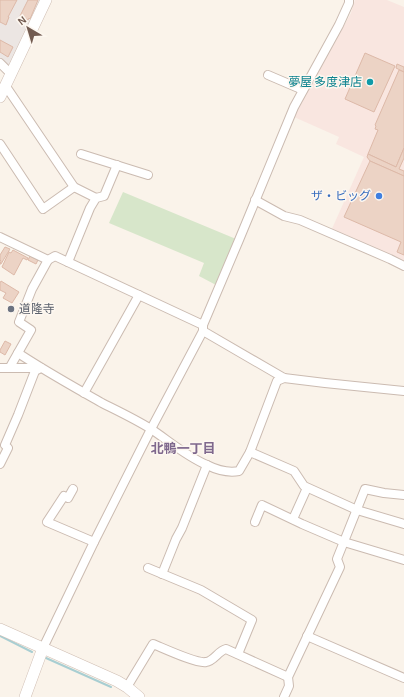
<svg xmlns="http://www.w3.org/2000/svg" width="404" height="697" viewBox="0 0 404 697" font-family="'Alegreya Sans','Noto Sans JP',sans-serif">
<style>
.commercial{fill:#f9e6e0}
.industrial{fill:#ece6e3}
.green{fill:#d7e6ca}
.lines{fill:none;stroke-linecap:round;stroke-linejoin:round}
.stream{stroke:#a8ced2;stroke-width:2}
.building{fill:#ecd3c5;stroke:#ddb9a8}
.street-casing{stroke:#cbbbb1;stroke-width:10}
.secondary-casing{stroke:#cfbdb2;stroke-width:12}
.street{stroke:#fff;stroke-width:8}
.secondary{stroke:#fff;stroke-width:11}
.culture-dot{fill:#0f9aa8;stroke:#fdf7f0;stroke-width:1.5}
.shop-dot{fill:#3f7fe0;stroke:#fdf7f0;stroke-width:1.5}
.worship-dot{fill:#6b7280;stroke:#fdf7f0;stroke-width:1.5}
.labels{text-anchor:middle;stroke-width:3;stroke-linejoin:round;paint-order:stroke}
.culture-label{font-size:12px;fill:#0d838f;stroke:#fdf7f0;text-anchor:end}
.shop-label{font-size:12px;fill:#366cbe;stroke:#fdf7f0;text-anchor:end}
.worship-label{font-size:12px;fill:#5b616d;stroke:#fdf7f0;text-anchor:start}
.neighbourhood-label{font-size:13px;font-weight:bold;fill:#7f688d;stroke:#fdf7f0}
</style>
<rect width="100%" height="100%" fill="#faf3ea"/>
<path class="commercial" d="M355 0H387L404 7V261L391 255 331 231 364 157 336 144 339 137 294 117 303 99 351 13Z"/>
<path class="industrial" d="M0 0H40L9 67 0 59Z"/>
<path class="green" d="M123 192 236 239 216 285 199 276 204 263 109 223Z"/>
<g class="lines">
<g class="stream">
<path d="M0 636 32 652"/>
<path d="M46 658 111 687"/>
</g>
</g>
<g class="building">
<path d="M0 0H17L8 17H9L6 25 0 22Z"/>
<path d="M28 0H38L30 19 29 18 28 20 20 16Z"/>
<path d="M0 40 13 47 8 57 0 52Z"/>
<path d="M365 53 395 66 374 112 345 99Z"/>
<path d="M397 64 404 67V72L396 68Z"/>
<path d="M399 70 404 72V148L396 167 368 154 378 130 375 129 376 126 375 125Z"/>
<path d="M404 148V158L399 169 404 171V176L370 161 367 157 368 154 396 167Z"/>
<path d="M370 161 404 176V255L397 252 401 242 344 217Z"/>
<path d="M5 247 10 249 1 264H0L1 261 0 260V255Z"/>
<path d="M13 250 28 258 27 260 23 258 14 275 2 267 9 252 11 253Z"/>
<path d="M30 256 38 260 36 264 28 260Z"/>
<path d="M1 281 19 292 12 303 3 298 6 293 0 290V283Z"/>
<path d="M5 341 11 344 5 355 0 352V350Z"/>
</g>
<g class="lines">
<defs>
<g id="street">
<path d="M0 63 11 74"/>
<path d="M268 75 303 90"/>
<path d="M5 85 74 187 96 198"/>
<path d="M0 144 43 209 74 187"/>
<path d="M81 154 148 175"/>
<path d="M255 200 284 216 300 220 390 259 404 266"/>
<path d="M0 237 48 260"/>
<path d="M68 262 90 208 96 198 104 196 117 165"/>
<path d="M203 331 284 378 325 383 404 391"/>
<path d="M18 353C45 371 74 387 102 403 118 411 135 419 151 429 169 441 186 456 207 465 217 470 228 473 239 471L250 452 277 381 284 378"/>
<path d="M10 367 31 330 19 322 32 289 48 260 55 256 203 325"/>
<path d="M0 368H39"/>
<path d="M84 393 139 295"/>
<path d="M250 452 294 471 304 486 357 510 404 524"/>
<path d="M0 464 8 448 5 445 18 415 35 371 41 368"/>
<path d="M73 489 68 498 64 496 47 522 94 542"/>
<path d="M293 519 307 488"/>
<path d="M255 522 262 505 302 524 344 542 404 560"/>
<path d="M148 568 201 590 252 620 238 654"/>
<path d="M162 574 176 539 182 528 207 465"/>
<path d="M307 636 404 678"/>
<path d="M43 648 94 542 151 429 203 331V325L239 240 294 107 339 25 349 3V0"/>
<path d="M127 687 153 644C163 648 197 664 206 662 214 661 218 651 226 649L288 677"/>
<path d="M284 697 289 686 288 677 340 567 337 559 365 489 384 493 404 495"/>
</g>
<g id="secondary">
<path d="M0 97 46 0"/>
<path d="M0 629 117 681 127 687 139 697"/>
<path d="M25 697 43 648"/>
</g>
</defs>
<use href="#street" class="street-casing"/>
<use href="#secondary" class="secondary-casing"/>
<use href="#street" class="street"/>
<use href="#secondary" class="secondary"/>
</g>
<circle class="culture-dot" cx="370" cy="82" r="4"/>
<circle class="shop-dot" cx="379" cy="196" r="4"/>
<circle class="worship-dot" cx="11" cy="309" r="4"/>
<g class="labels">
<g class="culture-label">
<text x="362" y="86">夢屋 多度津店</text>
</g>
<g class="shop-label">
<text x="371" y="200">ザ・ビッグ</text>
</g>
<g class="worship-label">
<text x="19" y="313">道隆寺</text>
</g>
<g class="neighbourhood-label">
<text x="183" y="453">北鴨一丁目</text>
</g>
</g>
<g transform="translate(28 28) rotate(322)" stroke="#fdf7f0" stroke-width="3" paint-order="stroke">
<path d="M0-3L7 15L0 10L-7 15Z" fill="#725b50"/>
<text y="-6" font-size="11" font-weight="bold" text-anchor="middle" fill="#725b50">N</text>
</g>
</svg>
